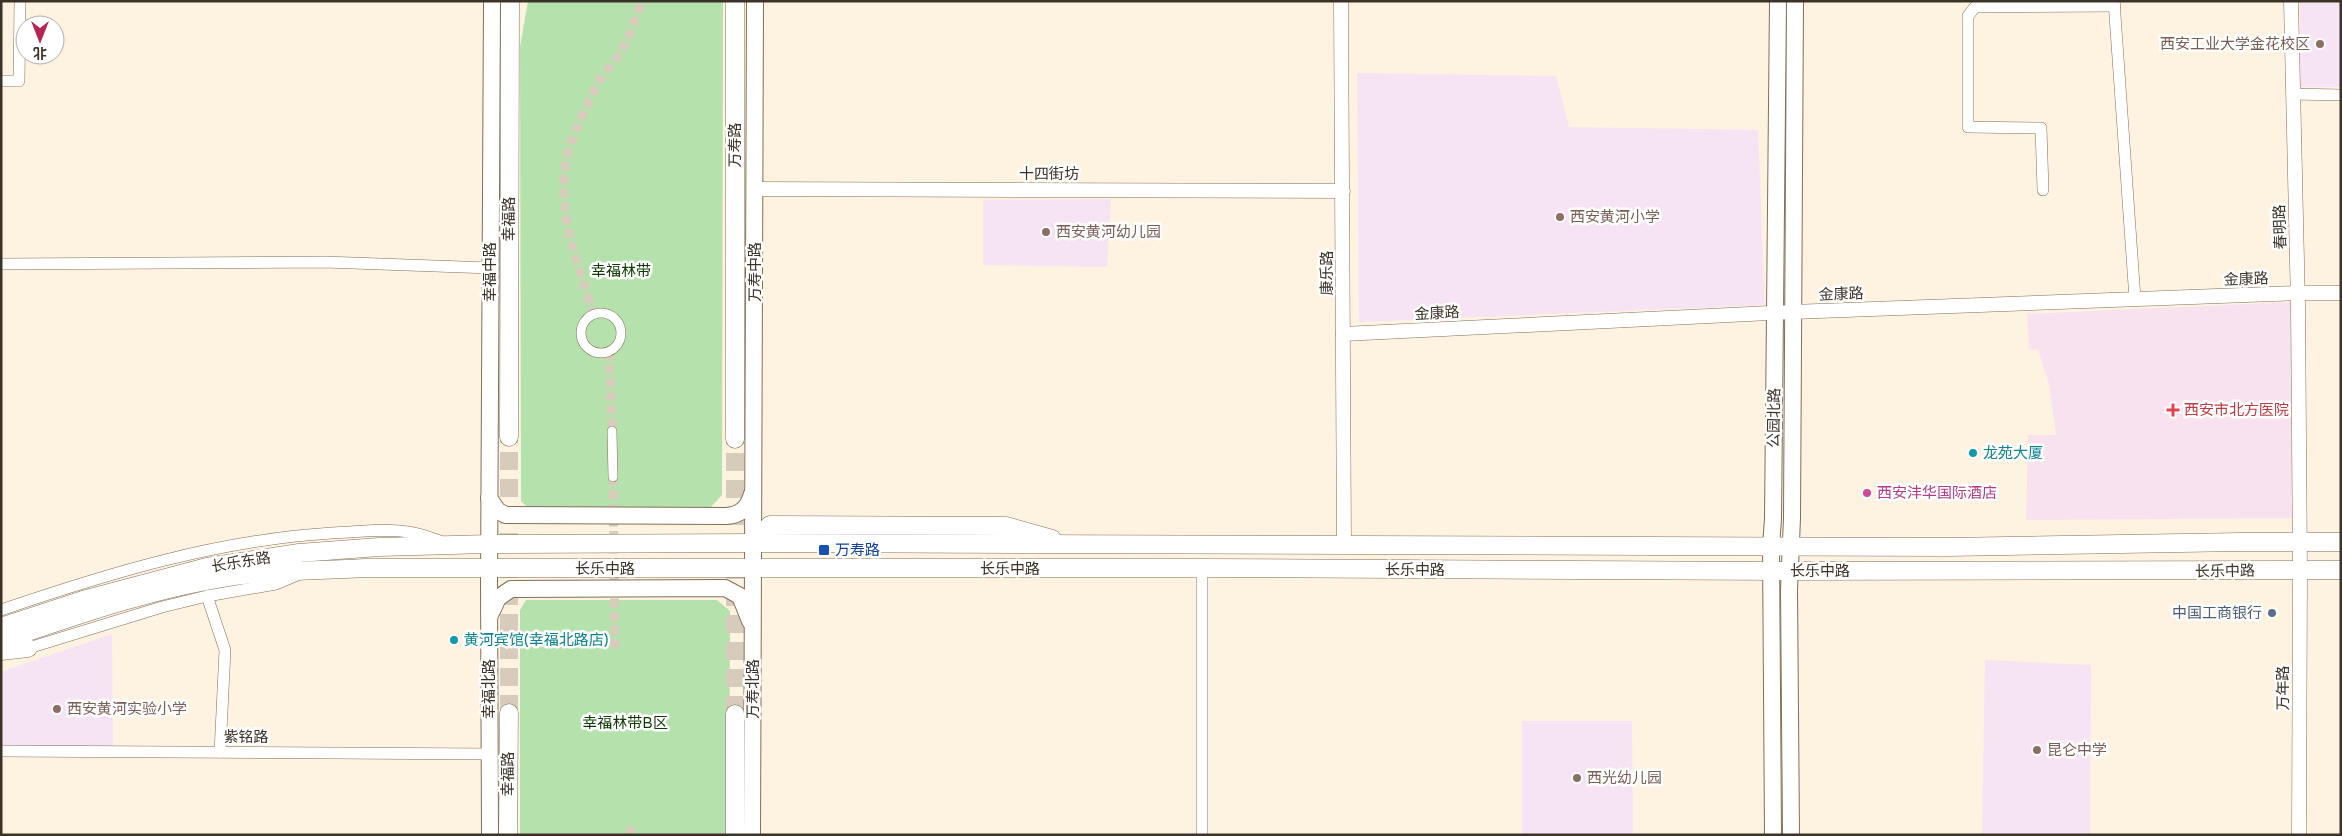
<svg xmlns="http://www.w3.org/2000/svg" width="2342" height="836" viewBox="0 0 2342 836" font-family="'Varela Round','Noto Sans SC',sans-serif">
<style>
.education{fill:#f6e3f3}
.medical{fill:#f8e2f0}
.green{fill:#b5e1ac}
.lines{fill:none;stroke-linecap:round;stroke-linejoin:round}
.pedestrian-tunnel{stroke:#d7ccbc;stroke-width:9;stroke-dasharray:9 4.5;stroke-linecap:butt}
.primary-tunnel{stroke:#d7ccbc;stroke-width:18;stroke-dasharray:18 9;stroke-linecap:butt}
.pedestrian-casing{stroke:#826f56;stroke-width:10}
.minor-casing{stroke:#826f56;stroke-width:12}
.tertiary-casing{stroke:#826f56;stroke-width:15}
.secondary-casing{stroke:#826f56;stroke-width:18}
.primary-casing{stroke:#826f56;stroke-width:19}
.pedestrian{stroke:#fff;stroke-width:9}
.minor{stroke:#fff;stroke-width:11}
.tertiary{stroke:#fff;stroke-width:14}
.secondary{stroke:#fff;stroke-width:16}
.primary{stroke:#fff;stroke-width:18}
.education-dot{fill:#8d6e63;stroke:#fff;stroke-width:2}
.health-dot{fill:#e0444e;stroke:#fff;stroke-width:2}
.culture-dot{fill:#0f9aa8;stroke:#fff;stroke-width:2}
.hotel-dot{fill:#d1479c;stroke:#fff;stroke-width:2}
.transit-dot{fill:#1a4fb4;stroke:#fff;stroke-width:2}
.service-dot{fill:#5c6f8a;stroke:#fff;stroke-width:2}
.labels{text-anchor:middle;stroke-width:5;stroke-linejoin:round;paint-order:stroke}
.education-label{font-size:15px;fill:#785e54;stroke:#fff;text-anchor:start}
.street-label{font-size:15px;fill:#3b3228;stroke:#fff}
.park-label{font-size:15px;fill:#0e3a04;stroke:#fff}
.health-label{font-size:15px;fill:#be3a42;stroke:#fff;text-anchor:start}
.culture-label{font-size:15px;fill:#0d838f;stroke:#fff;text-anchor:start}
.hotel-label{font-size:15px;fill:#b23c85;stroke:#fff;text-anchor:start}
.transit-label{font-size:15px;fill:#164399;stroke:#fff;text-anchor:start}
.service-label{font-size:15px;fill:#4e5e75;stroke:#fff;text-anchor:end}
</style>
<rect width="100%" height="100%" fill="#fef2e1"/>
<g class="education">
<rect x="2300" y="1" width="41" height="86"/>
<path d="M1357 73 1556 76 1569 127 1758 130 1765 305 1359 322Z"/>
<path d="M1111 199 1107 267 983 265V200Z"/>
<path d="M112 634 113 746 35 750H1V672Z"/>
<path d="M1985 660 2091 665 2090 835H1982Z"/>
<path d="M1522 721H1632L1633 835H1522Z"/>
</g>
<path class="medical" d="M2294 302V518L2026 520 2028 435H2056L2049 384 2038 350 2029 349 2027 314Z"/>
<g class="green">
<path d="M528 1H723L722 495 710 508H528L521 501 520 47Z"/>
<path d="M526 600H717L730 611 729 835H520V610Z"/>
</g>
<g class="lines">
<g class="pedestrian-tunnel">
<path d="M594 315C577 263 553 203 569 148 576 126 587 105 597 85 603 74 612 64 619 54 629 39 636 18 642 1"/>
<path d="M609 351 612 431"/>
<path d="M613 477 615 649"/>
<path d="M629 835 634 823"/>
</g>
<g class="primary-tunnel">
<path d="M509 713V437"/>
<path d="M735 714V439"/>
</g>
<defs>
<g id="pedestrian">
<circle cx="601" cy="333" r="20"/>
<path d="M612 431 613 477"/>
</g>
<g id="minor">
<path d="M2114 1 2135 299"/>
<path d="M1 81H19L20 1"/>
<path d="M2292 94 2341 95"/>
<path d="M2043 190 2041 128 1968 127V16L1975 7 2115 6"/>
<path d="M1 264 325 262 490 268"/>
<path d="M207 596 225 650 220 752"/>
<path d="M1 610C109 573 218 540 332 533 357 532 383 528 408 532 419 533 430 538 440 541"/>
<path d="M22 650 162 607 207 596 276 584 300 574"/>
<path d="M1 751 490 754"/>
<path d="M1202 835V568"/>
</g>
<g id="tertiary">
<path d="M1341 1 1344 545"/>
<path d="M2291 1 2298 305 2300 570 2299 835"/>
<path d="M755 189 1343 191"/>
<path d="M1343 334 1792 312 2298 293H2341"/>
</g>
<g id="secondary">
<path d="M489 498 498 511 506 515 726 516C741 515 748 508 752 494"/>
<path d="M490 615 498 598 511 589 725 588 740 596 750 621"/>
<path d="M490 835 489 583 492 1"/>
<path d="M752 835 755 1"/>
<path d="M1773 835 1771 546 1773 519 1778 1"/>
<path d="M1791 835 1789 590 1792 518 1795 1"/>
</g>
<g id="primary">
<path d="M735 1V439"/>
<path d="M509 437 510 1"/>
<path d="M754 543 770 525 1006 526 1052 539"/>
<path d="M1 627 83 600 207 567 299 553 379 547 489 544 754 543 1949 547 2241 542H2341"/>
<path d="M1 641C75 616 151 589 228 577 273 570 319 571 365 568H1202L1790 571 2341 570"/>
<path d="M1 651 28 648"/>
<path d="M735 714V835"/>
<path d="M508 835 509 713"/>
</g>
</defs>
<use href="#pedestrian" class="pedestrian-casing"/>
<use href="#minor" class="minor-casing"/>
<use href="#tertiary" class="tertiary-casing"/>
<use href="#secondary" class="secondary-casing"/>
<use href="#primary" class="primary-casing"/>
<use href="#pedestrian" class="pedestrian"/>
<use href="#minor" class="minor"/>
<use href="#tertiary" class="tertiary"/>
<use href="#secondary" class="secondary"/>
<use href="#primary" class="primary"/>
</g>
<g class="education-dot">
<circle cx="2320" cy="44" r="5"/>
<circle cx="1560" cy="217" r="5"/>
<circle cx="1046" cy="232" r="5"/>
<circle cx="57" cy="709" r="5"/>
<circle cx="2037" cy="750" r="5"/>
<circle cx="1577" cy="778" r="5"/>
</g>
<path class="health-dot" d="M2170.5 402.5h5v5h5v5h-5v5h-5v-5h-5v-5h5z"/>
<g class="culture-dot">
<circle cx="1973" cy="453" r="5"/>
<circle cx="454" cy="640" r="5"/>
</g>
<circle class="hotel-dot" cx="1867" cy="493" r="5"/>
<rect class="transit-dot" x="818" y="544" width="12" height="12" rx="2.5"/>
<circle class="service-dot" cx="2272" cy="613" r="5"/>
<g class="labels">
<g class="education-label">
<text x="2310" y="49" text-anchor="end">西安工业大学金花校区</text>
<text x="1570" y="222">西安黄河小学</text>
<text x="1056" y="237">西安黄河幼儿园</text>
<text x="67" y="714">西安黄河实验小学</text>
<text x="2047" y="755">昆仑中学</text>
<text x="1587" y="783">西光幼儿园</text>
</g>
<g class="street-label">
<text transform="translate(735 145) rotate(-90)" y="5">万寿路</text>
<text x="1049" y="179">十四街坊</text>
<text transform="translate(509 219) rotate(-90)" y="5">幸福路</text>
<text transform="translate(2280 227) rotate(-92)" y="5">春明路</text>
<text transform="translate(490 272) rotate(-90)" y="5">幸福中路</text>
<text transform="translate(755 272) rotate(-90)" y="5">万寿中路</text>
<text transform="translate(1327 273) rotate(-90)" y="5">康乐路</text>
<text transform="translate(2246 279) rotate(-2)" y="5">金康路</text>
<text transform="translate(1841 294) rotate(-2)" y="5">金康路</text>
<text transform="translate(1437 313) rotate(-3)" y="5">金康路</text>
<text transform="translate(1774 418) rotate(-89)" y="5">公园北路</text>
<text transform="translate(241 562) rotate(-9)" y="5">长乐东路</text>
<text x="605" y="574">长乐中路</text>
<text x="1010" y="574">长乐中路</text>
<text x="1415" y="575">长乐中路</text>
<text x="1820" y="576">长乐中路</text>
<text transform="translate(2225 571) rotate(-1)" y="5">长乐中路</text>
<text transform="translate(2283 688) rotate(-90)" y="5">万年路</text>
<text transform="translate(489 689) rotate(-90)" y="5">幸福北路</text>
<text transform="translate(753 689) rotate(-90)" y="5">万寿北路</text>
<text x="246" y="742">紫铭路</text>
<text transform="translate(508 774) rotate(-90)" y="5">幸福路</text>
</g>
<g class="park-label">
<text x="621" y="276">幸福林带</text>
<text x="625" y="728">幸福林带B区</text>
</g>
<g class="health-label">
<text x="2184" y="415">西安市北方医院</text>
</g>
<g class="culture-label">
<text x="1983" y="458">龙苑大厦</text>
<text x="464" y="645">黄河宾馆(幸福北路店)</text>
</g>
<g class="hotel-label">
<text x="1877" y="498">西安沣华国际酒店</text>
</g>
<g class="transit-label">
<text x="835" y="555">万寿路</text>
</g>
<g class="service-label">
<text x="2262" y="618">中国工商银行</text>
</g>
</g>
<rect width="2342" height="836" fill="none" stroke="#3b3228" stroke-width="5"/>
<g transform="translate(40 40) rotate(180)"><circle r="24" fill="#ffffff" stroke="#b1ada9"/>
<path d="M0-4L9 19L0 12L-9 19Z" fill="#b52556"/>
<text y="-8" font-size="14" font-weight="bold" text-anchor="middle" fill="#3b3228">北</text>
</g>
</svg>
